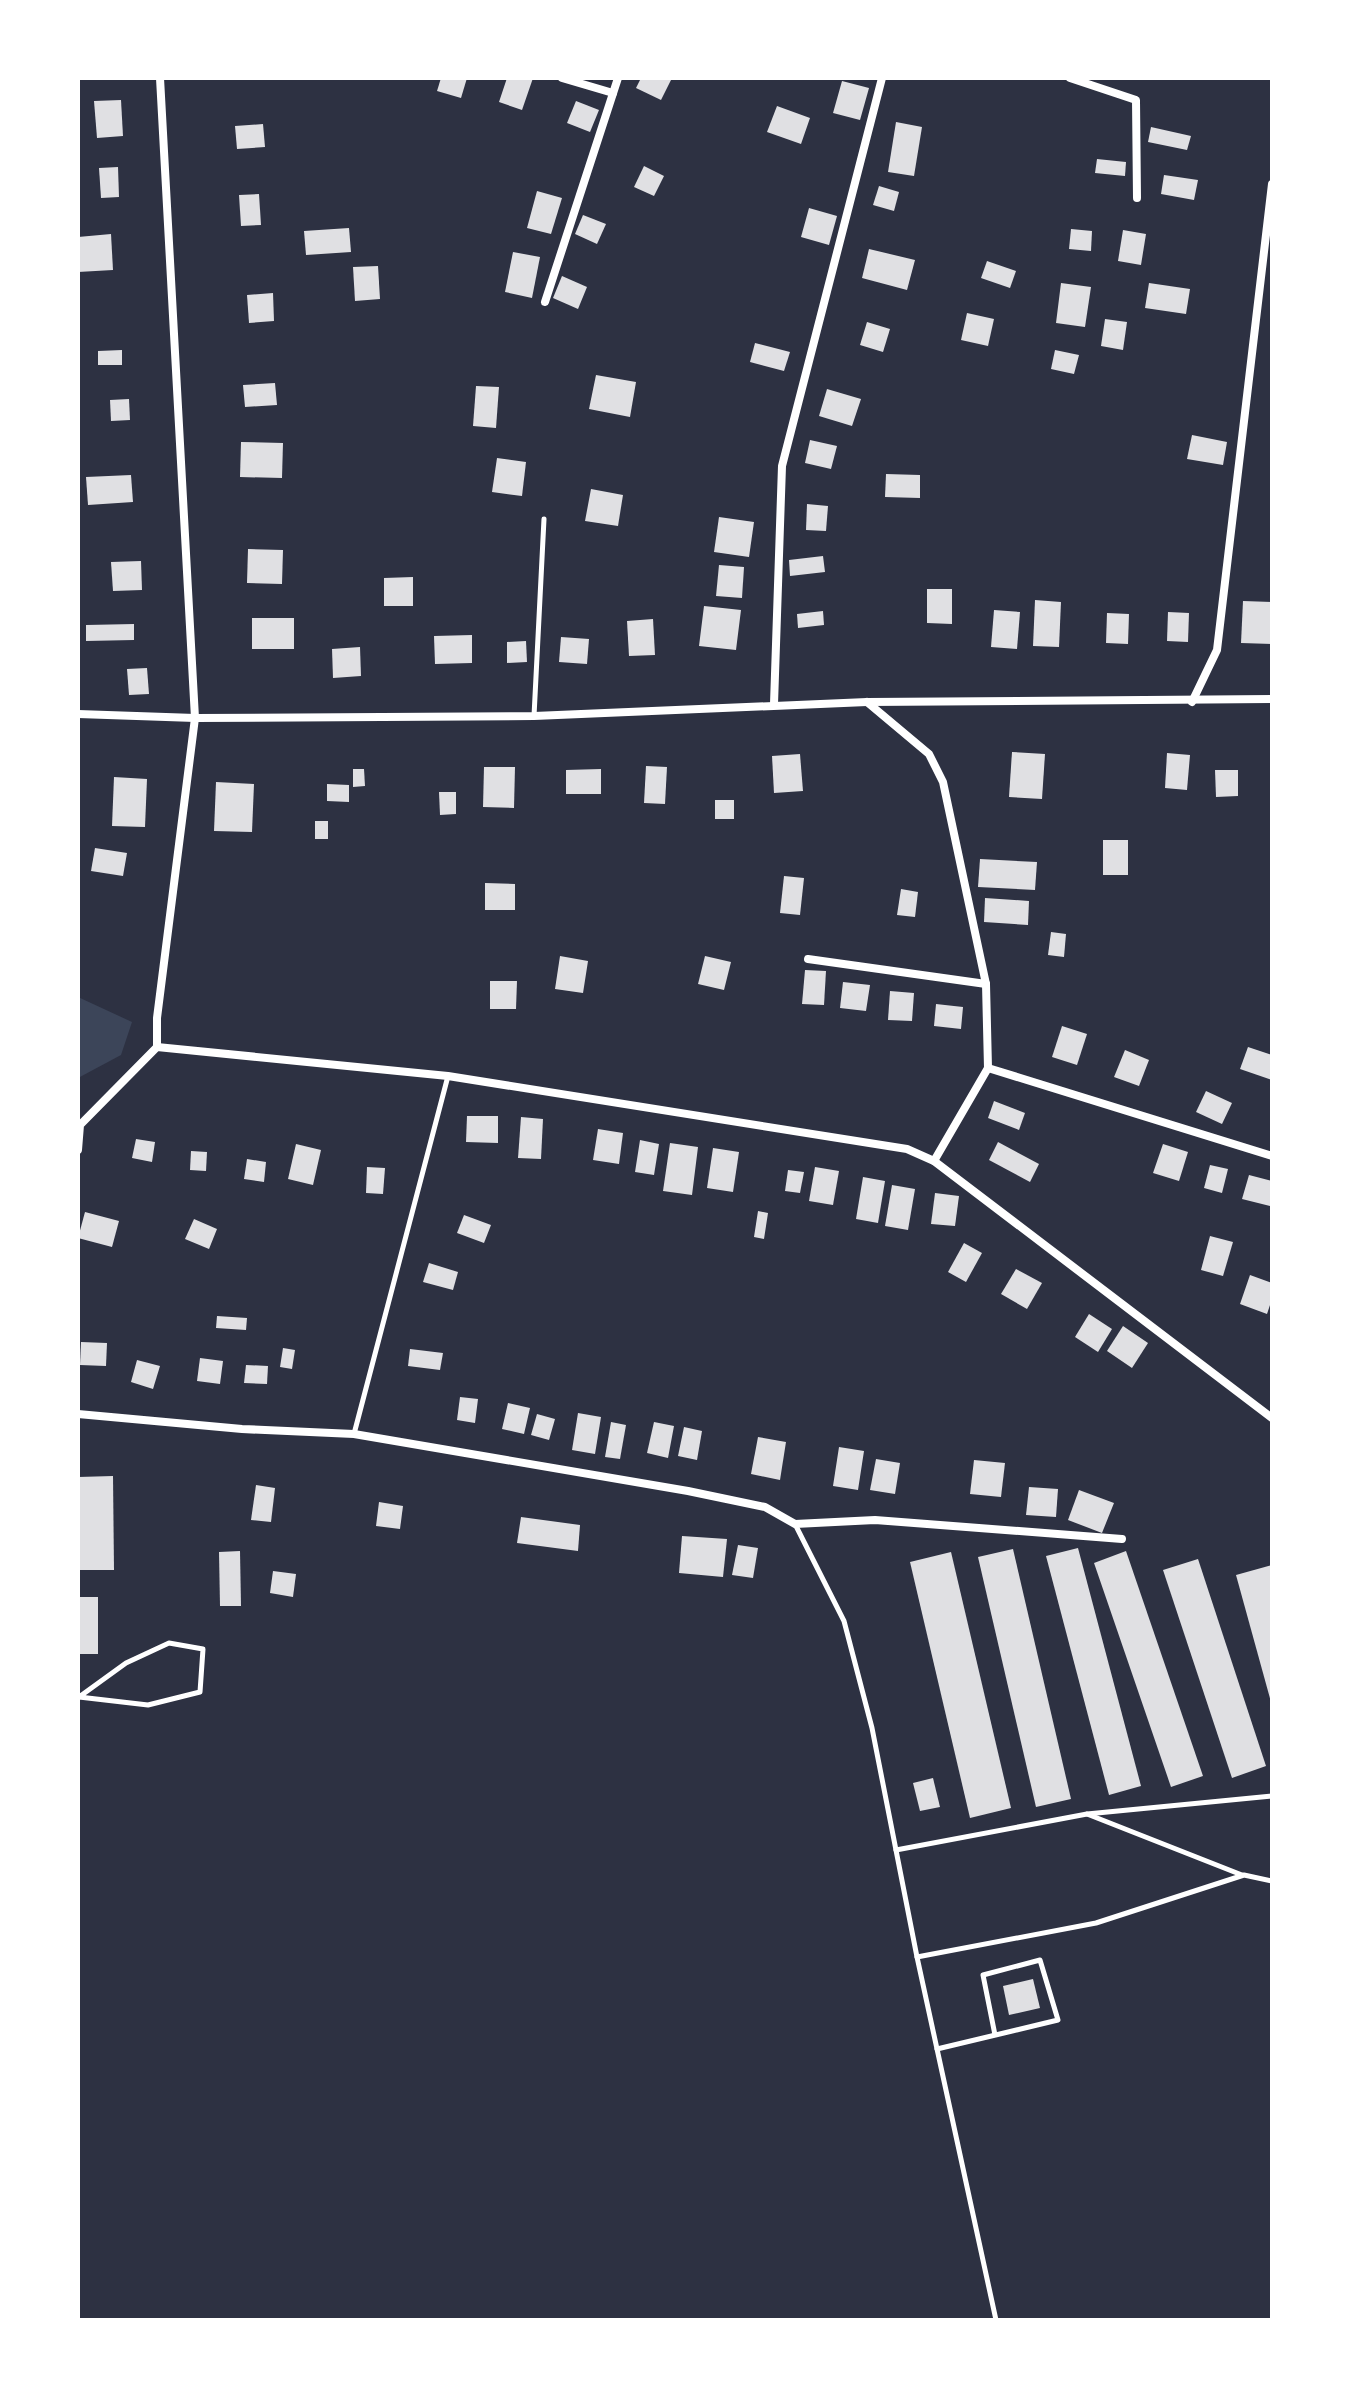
<svg xmlns="http://www.w3.org/2000/svg" width="1350" height="2398" viewBox="0 0 1350 2398" font-family="Commissioner,sans-serif">
<style>
.green{fill:#3c4559}
.building{fill:#e0e0e3}
.lines{fill:none;stroke-linecap:round;stroke-linejoin:round}
.service{stroke:#fff;stroke-width:5}
.minor{stroke:#fff;stroke-width:8}
</style>
<rect width="100%" height="100%" fill="#2d3142"/>
<path class="green" d="M78 997 132 1022 121 1055 78 1078Z"/>
<g class="building">
<path d="M441 78H467L461 98 437 91Z"/>
<path d="M507 78H533L522 110 499 102Z"/>
<path d="M641 78H672L661 100 636 88Z"/>
<path d="M842 81 869 88 860 120 833 113Z"/>
<path d="M121 100 123 136 97 138 94 101Z"/>
<path d="M576 101 599 110 590 132 567 123Z"/>
<path d="M777 106 810 118 801 144 767 132Z"/>
<path d="M896 122 922 127 914 176 888 172Z"/>
<path d="M263 124 265 147 237 149 235 126Z"/>
<path d="M1151 127 1191 136 1187 150 1148 142Z"/>
<path d="M1097 159 1126 162 1125 176 1095 173Z"/>
<path d="M644 166 664 176 654 196 634 187Z"/>
<path d="M118 167 119 197 101 198 99 168Z"/>
<path d="M1164 175 1198 180 1194 200 1161 194Z"/>
<path d="M879 186 899 192 894 211 873 205Z"/>
<path d="M537 191 562 198 551 234 527 228Z"/>
<path d="M259 194 261 225 241 226 239 195Z"/>
<path d="M809 208 837 216 829 245 801 237Z"/>
<path d="M583 215 606 224 597 244 575 234Z"/>
<path d="M349 228 351 252 306 255 304 231Z"/>
<path d="M1071 229 1092 231 1091 251 1069 249Z"/>
<path d="M1123 230 1146 234 1141 265 1118 261Z"/>
<path d="M111 234 113 270 78 272V237Z"/>
<path d="M869 249 915 260 907 290 862 278Z"/>
<path d="M513 252 540 257 532 298 505 292Z"/>
<path d="M987 261 1016 271 1010 288 981 278Z"/>
<path d="M378 266 380 299 355 301 353 267Z"/>
<path d="M562 276 587 287 578 309 553 298Z"/>
<path d="M1061 283 1091 287 1085 327 1056 323Z"/>
<path d="M1149 283 1190 289 1186 314 1145 308Z"/>
<path d="M273 293 274 321 249 323 247 295Z"/>
<path d="M967 313 994 319 988 346 961 340Z"/>
<path d="M1105 319 1127 322 1123 350 1101 346Z"/>
<path d="M867 322 890 329 883 352 860 345Z"/>
<path d="M755 343 790 352 784 371 750 362Z"/>
<path d="M122 350V365H98V351Z"/>
<path d="M1055 350 1079 355 1074 374 1051 369Z"/>
<path d="M596 375 636 382 630 417 589 409Z"/>
<path d="M275 383 277 405 245 407 243 385Z"/>
<path d="M476 386 499 387 496 428 473 426Z"/>
<path d="M827 389 861 399 852 426 819 416Z"/>
<path d="M129 399 130 420 111 421 110 400Z"/>
<path d="M1192 435 1227 442 1223 465 1187 459Z"/>
<path d="M810 440 837 446 831 469 805 463Z"/>
<path d="M241 442 283 443 282 478 240 477Z"/>
<path d="M497 458 526 462 522 496 492 492Z"/>
<path d="M886 474 920 475V498L885 497Z"/>
<path d="M131 475 133 502 88 505 86 477Z"/>
<path d="M591 489 623 495 618 526 585 521Z"/>
<path d="M807 504 828 506 826 531 806 530Z"/>
<path d="M719 517 754 522 749 557 714 552Z"/>
<path d="M248 549 283 550 282 584 247 583Z"/>
<path d="M823 556 825 572 790 576 789 560Z"/>
<path d="M141 561 142 590 113 591 111 562Z"/>
<path d="M719 565 744 567 742 598 716 596Z"/>
<path d="M413 577V606H384V578Z"/>
<path d="M927 589H952V624L927 623Z"/>
<path d="M1035 600 1061 602 1059 647 1033 646Z"/>
<path d="M1243 601 1272 602V644L1241 643Z"/>
<path d="M704 606 741 610 736 650 699 646Z"/>
<path d="M994 610 1020 612 1017 649 991 647Z"/>
<path d="M823 611 824 625 798 628 797 614Z"/>
<path d="M1168 612 1189 613 1188 642 1167 641Z"/>
<path d="M1107 613 1129 614 1128 644 1106 643Z"/>
<rect x="252" y="618" width="42" height="31"/>
<path d="M653 619 655 655 629 656 627 621Z"/>
<path d="M134 624V640L86 641V625Z"/>
<path d="M472 635V663L435 664 434 636Z"/>
<path d="M561 637 589 639 587 664 559 662Z"/>
<path d="M526 641 527 662 507 663V642Z"/>
<path d="M360 647 361 676 333 678 332 649Z"/>
<path d="M147 668 149 694 129 695 127 669Z"/>
<path d="M1012 752 1045 754 1042 799 1009 797Z"/>
<path d="M1167 753 1190 755 1187 790 1165 788Z"/>
<path d="M800 754 803 791 774 793 772 756Z"/>
<path d="M646 766 667 767 665 804 644 803Z"/>
<path d="M484 767H515L514 808 483 807Z"/>
<path d="M353 769H364L365 786 353 787Z"/>
<path d="M601 769V794H566V770Z"/>
<path d="M1215 770H1238V796L1216 797Z"/>
<path d="M114 777 147 779 145 827 112 826Z"/>
<path d="M216 782 254 784 252 832 214 831Z"/>
<path d="M327 784 349 785V802L327 801Z"/>
<path d="M439 792H456V814L440 815Z"/>
<rect x="715" y="800" width="19" height="19"/>
<rect x="315" y="821" width="13" height="18"/>
<rect x="1103" y="840" width="25" height="35"/>
<path d="M95 848 127 853 123 876 91 871Z"/>
<path d="M980 859 1037 862 1035 890 978 887Z"/>
<path d="M784 876 804 878 800 915 780 913Z"/>
<path d="M485 883 515 884V910H485Z"/>
<path d="M901 889 918 892 915 917 897 915Z"/>
<path d="M985 898 1029 901 1028 925 984 922Z"/>
<path d="M1051 932 1066 934 1064 957 1048 955Z"/>
<path d="M560 956 588 961 583 993 555 989Z"/>
<path d="M705 956 731 962 724 990 698 984Z"/>
<path d="M805 970 826 971 824 1005 802 1004Z"/>
<path d="M490 981H517L516 1009H490Z"/>
<path d="M843 982 870 985 866 1011 840 1008Z"/>
<path d="M890 991 914 993 912 1021 888 1020Z"/>
<path d="M936 1004 963 1007 961 1029 934 1026Z"/>
<path d="M1062 1026 1087 1034 1077 1065 1052 1057Z"/>
<path d="M1248 1047 1272 1055V1080L1240 1069Z"/>
<path d="M1125 1050 1149 1060 1139 1086 1114 1077Z"/>
<path d="M1206 1091 1232 1103 1222 1124 1196 1112Z"/>
<path d="M994 1101 1025 1113 1019 1130 988 1118Z"/>
<path d="M467 1116H498V1143L466 1142Z"/>
<path d="M521 1117 543 1119 541 1159 518 1158Z"/>
<path d="M598 1129 623 1133 619 1164 593 1160Z"/>
<path d="M136 1139 155 1142 152 1162 132 1158Z"/>
<path d="M640 1140 659 1144 654 1175 635 1172Z"/>
<path d="M998 1142 1039 1164 1030 1182 989 1160Z"/>
<path d="M670 1143 698 1147 692 1195 663 1191Z"/>
<path d="M296 1144 321 1150 313 1185 288 1179Z"/>
<path d="M1163 1144 1188 1152 1179 1181 1153 1173Z"/>
<path d="M713 1148 739 1152 733 1192 707 1188Z"/>
<path d="M191 1151 207 1152 206 1171 190 1170Z"/>
<path d="M247 1159 266 1162 264 1182 244 1179Z"/>
<path d="M1210 1165 1228 1169 1222 1193 1204 1188Z"/>
<path d="M367 1167 385 1168 383 1194 366 1193Z"/>
<path d="M815 1167 839 1171 833 1205 809 1201Z"/>
<path d="M788 1170 804 1172 800 1193 785 1191Z"/>
<path d="M1249 1175 1272 1181 1270 1206 1242 1199Z"/>
<path d="M863 1177 885 1181 878 1223 856 1219Z"/>
<path d="M892 1185 915 1189 908 1230 885 1226Z"/>
<path d="M935 1193 959 1196 955 1226 931 1224Z"/>
<path d="M758 1211 768 1213 764 1239 754 1237Z"/>
<path d="M85 1212 119 1221 112 1247 78 1238Z"/>
<path d="M464 1215 491 1225 484 1243 457 1233Z"/>
<path d="M194 1219 217 1229 209 1249 185 1239Z"/>
<path d="M1210 1236 1233 1242 1223 1276 1201 1270Z"/>
<path d="M964 1243 982 1253 966 1282 948 1272Z"/>
<path d="M429 1263 458 1272 453 1290 423 1282Z"/>
<path d="M1016 1269 1042 1283 1027 1309 1001 1294Z"/>
<path d="M1250 1275 1272 1283V1299L1267 1314 1240 1304Z"/>
<path d="M1089 1314 1112 1329 1098 1352 1075 1337Z"/>
<path d="M217 1316 247 1318 246 1330 216 1328Z"/>
<path d="M1123 1326 1148 1343 1132 1368 1107 1351Z"/>
<path d="M81 1342 107 1343 106 1366 80 1365Z"/>
<path d="M283 1348 295 1350 292 1369 280 1367Z"/>
<path d="M410 1349 443 1353 440 1370 408 1366Z"/>
<path d="M200 1358 223 1361 220 1384 197 1381Z"/>
<path d="M137 1360 160 1366 153 1389 131 1382Z"/>
<path d="M246 1365 268 1366 267 1384 244 1383Z"/>
<path d="M460 1397 478 1399 475 1423 457 1420Z"/>
<path d="M508 1403 530 1408 524 1434 502 1429Z"/>
<path d="M578 1413 601 1417 595 1454 572 1450Z"/>
<path d="M537 1414 555 1419 549 1440 531 1435Z"/>
<path d="M611 1422 626 1425 620 1459 605 1457Z"/>
<path d="M654 1422 674 1426 668 1458 647 1453Z"/>
<path d="M684 1427 702 1431 697 1460 678 1456Z"/>
<path d="M758 1437 786 1442 780 1480 751 1474Z"/>
<path d="M839 1447 864 1451 858 1490 833 1486Z"/>
<path d="M876 1459 900 1463 895 1494 870 1490Z"/>
<path d="M974 1460 1005 1463 1001 1497 970 1494Z"/>
<path d="M113 1476 114 1570H78V1477Z"/>
<path d="M256 1485 275 1488 271 1522 251 1520Z"/>
<path d="M1029 1487 1058 1489 1056 1517 1026 1515Z"/>
<path d="M1079 1490 1114 1503 1102 1533 1068 1520Z"/>
<path d="M379 1502 403 1506 400 1529 376 1526Z"/>
<path d="M521 1517 580 1525 578 1551 517 1543Z"/>
<path d="M682 1536 727 1539 723 1577 679 1573Z"/>
<path d="M738 1545 758 1548 753 1578 732 1575Z"/>
<path d="M1078 1548 1141 1786 1109 1795 1046 1556Z"/>
<path d="M1013 1549 1071 1799 1036 1807 978 1557Z"/>
<path d="M240 1551 241 1606H220L219 1552Z"/>
<path d="M1126 1551 1203 1776 1171 1787 1094 1563Z"/>
<path d="M951 1552 1011 1808 970 1818 910 1562Z"/>
<path d="M1198 1559 1266 1766 1232 1778 1163 1570Z"/>
<path d="M1272 1565V1702H1271L1236 1575Z"/>
<path d="M273 1571 296 1574 293 1597 270 1593Z"/>
<rect x="78" y="1597" width="20" height="57"/>
<path d="M933 1778 940 1807 920 1811 913 1783Z"/>
<path d="M1033 1979 1040 2008 1009 2015 1003 1986Z"/>
</g>
<g class="lines">
<g class="service">
<path d="M534 716 544 519"/>
<path d="M354 1434 448 1076"/>
<path d="M795 1524 844 1621 872 1728 917 1957 1096 1923 1244 1875 1272 1881"/>
<path d="M78 1697H79L148 1705 200 1692 203 1649 169 1643 126 1663 79 1697"/>
<path d="M1087 1814 1242 1875"/>
<path d="M896 1850 1087 1814 1272 1796"/>
<path d="M917 1957 996 2320"/>
<path d="M937 2049 1058 2020 1040 1960 983 1975 995 2035"/>
</g>
<g class="minor">
<path d="M562 78 613 93"/>
<path d="M1070 78 1136 100 1137 198"/>
<path d="M545 302 618 78"/>
<path d="M867 702 929 754 943 782 986 984 988 1068 934 1161"/>
<path d="M1192 702 1217 650 1272 184"/>
<path d="M774 704 782 466 882 78"/>
<path d="M78 714 195 718 534 716 867 702 1272 699"/>
<path d="M808 959 986 984"/>
<path d="M157 1047 448 1076 907 1149 934 1161 1272 1418"/>
<path d="M157 1047V1018L195 718 160 78"/>
<path d="M988 1068 1272 1156"/>
<path d="M78 1150 80 1125 157 1047"/>
<path d="M78 1414 242 1429 354 1434 688 1491 765 1507 795 1524 875 1520 1122 1539"/>
</g>
</g>
<rect width="1350" height="2398" fill="none" stroke="#ffffff" stroke-width="160"/>
</svg>
